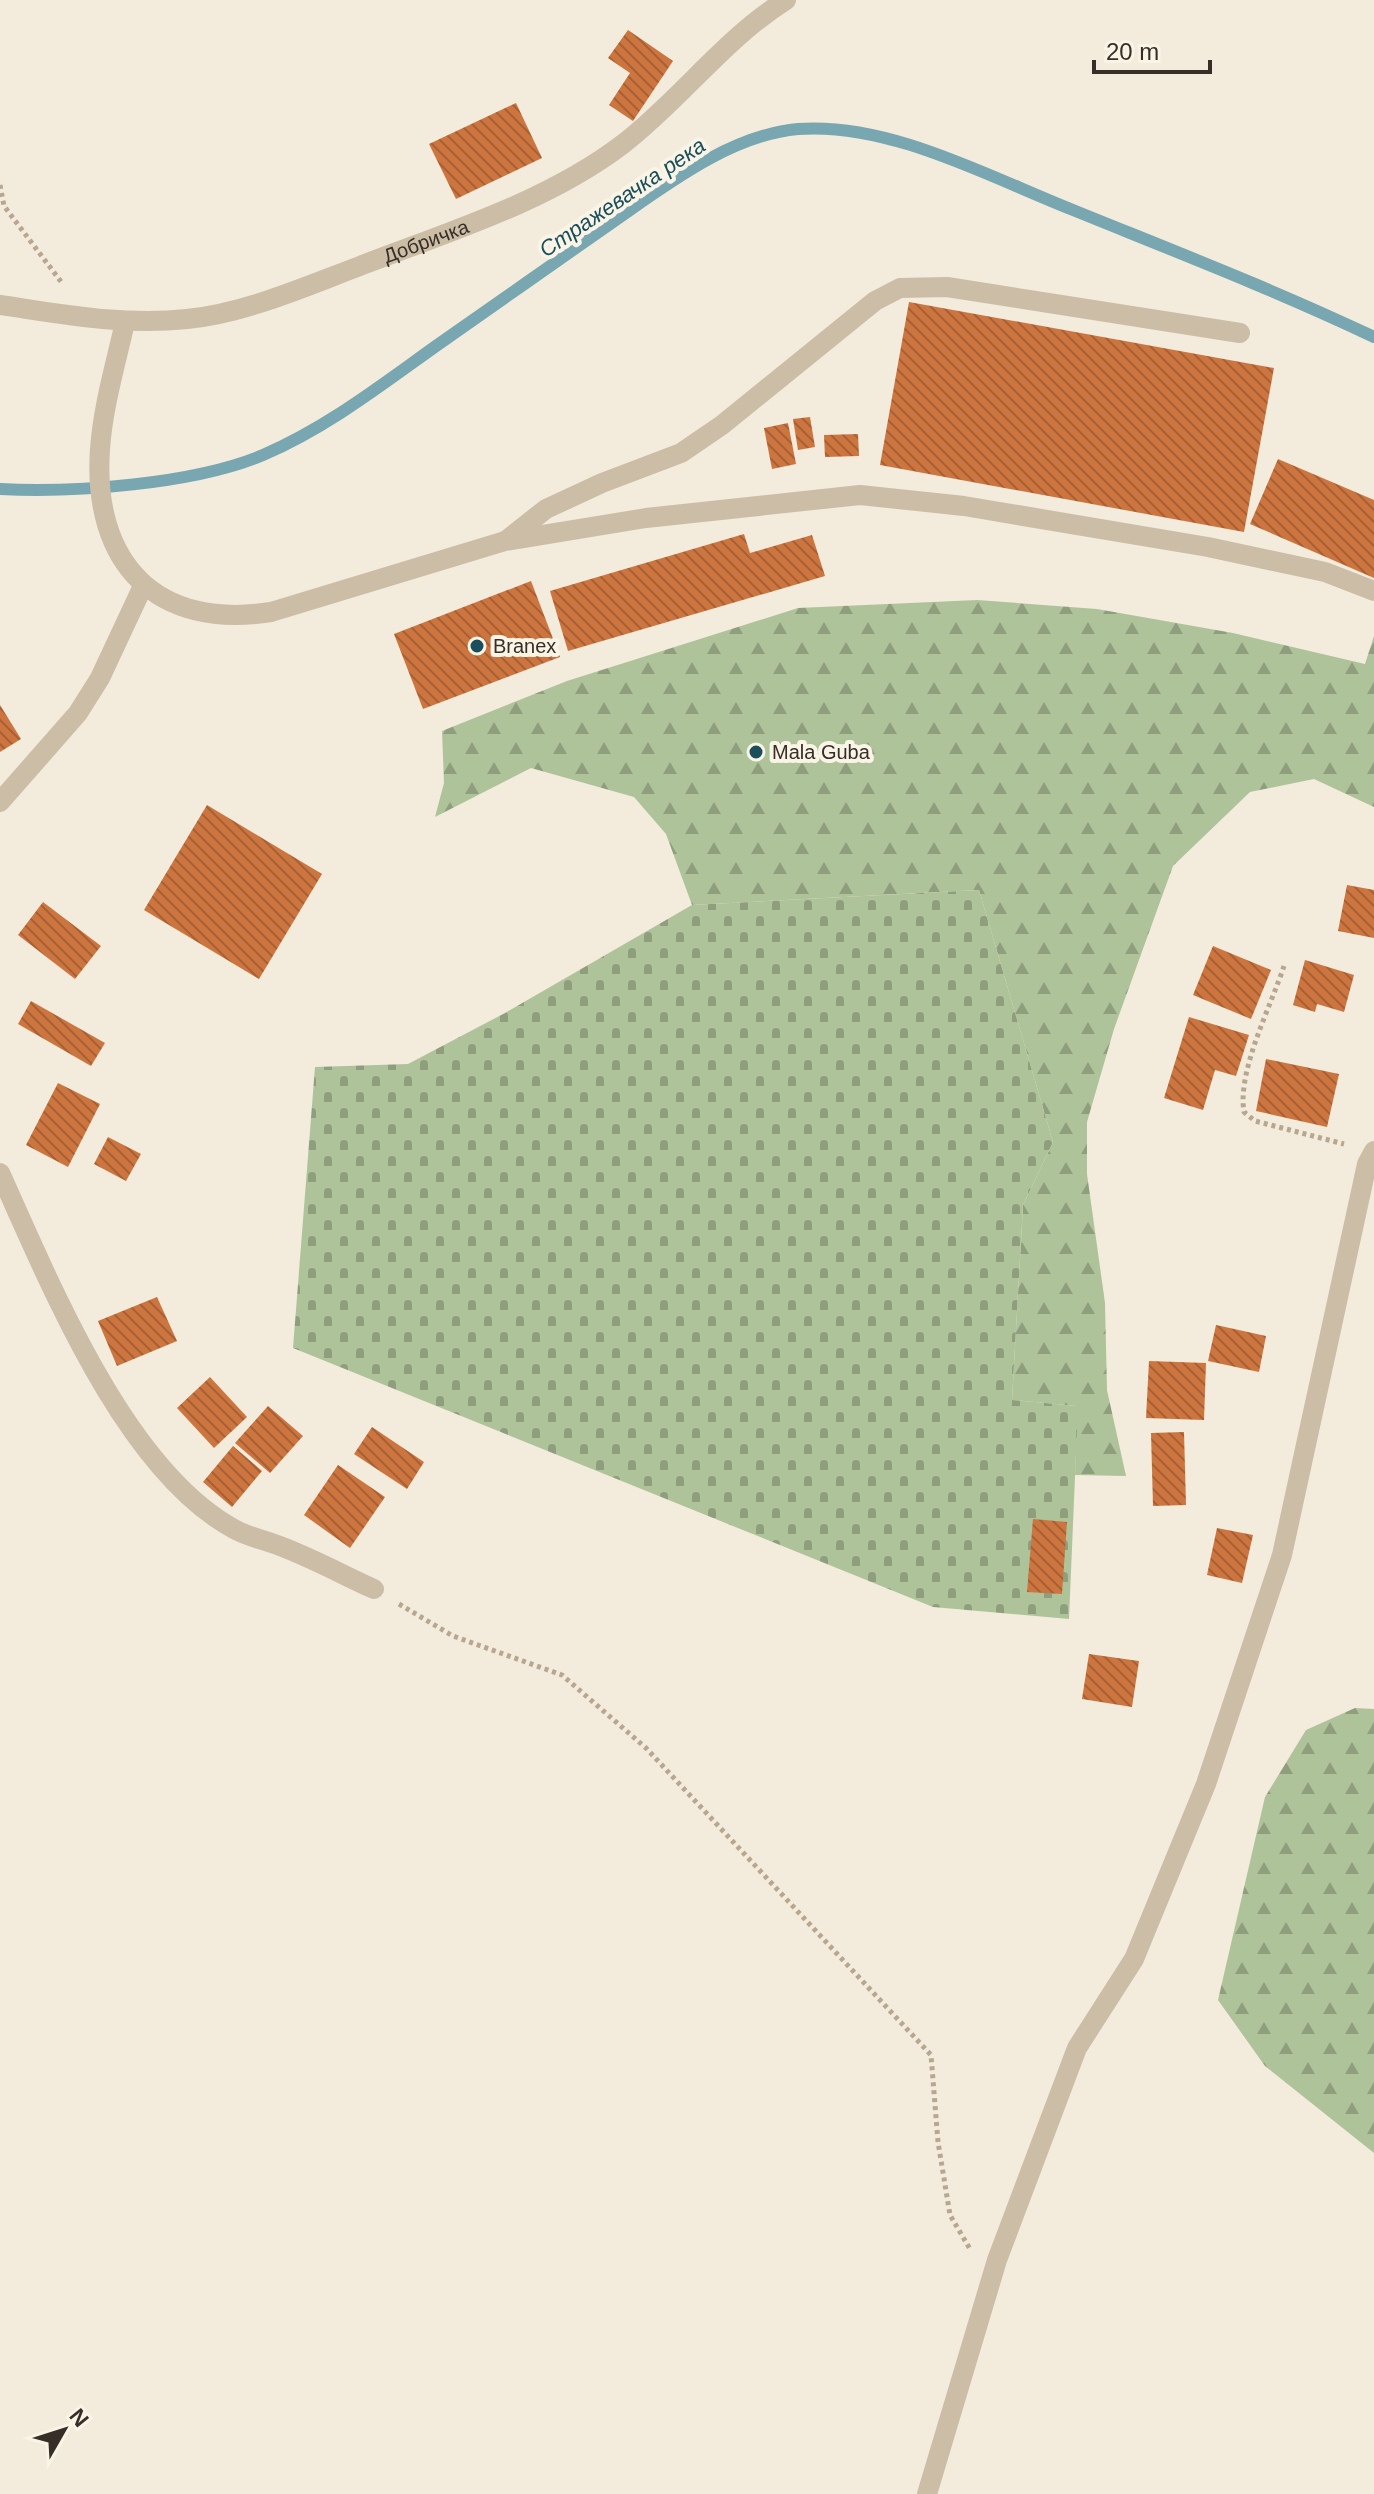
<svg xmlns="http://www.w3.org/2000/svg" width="1374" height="2494" viewBox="0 0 1374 2494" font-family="Helvetica,sans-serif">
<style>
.forest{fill:url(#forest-firs)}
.cemetery{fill:url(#cemetery-stones)}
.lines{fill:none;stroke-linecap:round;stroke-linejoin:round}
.stream{stroke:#78a7b2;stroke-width:12}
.building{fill:url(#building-back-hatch)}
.path{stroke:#b8a790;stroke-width:5;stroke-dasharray:4 4;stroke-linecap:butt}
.minor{stroke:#ccbda6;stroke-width:20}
.poi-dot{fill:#1a4e5b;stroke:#faf4e7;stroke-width:3}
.labels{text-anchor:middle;stroke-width:8;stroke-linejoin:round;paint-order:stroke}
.street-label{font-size:20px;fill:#372f27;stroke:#faf4e7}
.poi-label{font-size:20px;fill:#372f27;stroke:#faf4e7;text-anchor:start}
.water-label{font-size:22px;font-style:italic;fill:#1a4e5b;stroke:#faf4e7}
</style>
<defs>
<pattern id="forest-firs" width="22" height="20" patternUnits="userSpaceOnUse" patternTransform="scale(2)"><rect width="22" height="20" fill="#afc39a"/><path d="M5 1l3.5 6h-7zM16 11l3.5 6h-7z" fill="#8f9f7e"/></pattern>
<pattern id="cemetery-stones" width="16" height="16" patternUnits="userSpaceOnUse" patternTransform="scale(2)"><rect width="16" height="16" fill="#afc39a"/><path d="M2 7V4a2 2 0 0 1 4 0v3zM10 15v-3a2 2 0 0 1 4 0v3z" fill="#8f9f7e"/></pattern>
<pattern id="building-back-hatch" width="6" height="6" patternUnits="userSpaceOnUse" patternTransform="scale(2)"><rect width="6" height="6" fill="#cd753f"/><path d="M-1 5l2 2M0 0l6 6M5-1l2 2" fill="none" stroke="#a76035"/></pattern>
</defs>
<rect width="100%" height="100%" fill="#f3ebdb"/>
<g class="forest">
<path d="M977 600 1097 609 1233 633 1365 664 1374 636V807L1314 779 1250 792 1173 866 1114 1029 1087 1122V1174L1105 1303 1107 1390 1126 1476 1075 1475 1077 1406 1012 1400 1023 1205 1053 1142 979 890 692 905 666 834 634 797 531 768 435 817 444 783 442 731 567 681 798 608Z"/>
<path d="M1355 1708 1374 1709V2153L1265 2066 1218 2000 1265 1797 1306 1730Z"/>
</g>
<path class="cemetery" d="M979 890 1053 1142 1023 1205 1012 1400 1078 1406 1069 1619 933 1607 293 1348 315 1067 408 1064 505 1013 692 905Z"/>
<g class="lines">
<path class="stream" d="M0 489C73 493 195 484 263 455 326 428 380 386 436 346 494 305 552 265 610 224 665 186 730 135 798 129 890 122 989 177 1073 210 1174 251 1275 290 1374 337"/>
</g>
<g class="building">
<path d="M628 30 673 61 633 121 609 105 630 73 608 58Z"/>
<path d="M516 103 542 158 456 199 429 144Z"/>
<path d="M909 302 1274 368 1244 532 880 465Z"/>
<path d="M810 417 815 447 798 450 793 419Z"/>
<path d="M788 423 796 464 772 469 764 428Z"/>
<path d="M858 434 859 456 825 457 824 435Z"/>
<path d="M1278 459 1374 500V578L1250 524Z"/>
<path d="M744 534 750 553 812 535 825 576 568 651 550 591Z"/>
<path d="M531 581 560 657 423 709 394 634Z"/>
<path d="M0 705 21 739 0 752Z"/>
<path d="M207 805 322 874 259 979 144 910Z"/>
<path d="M1347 885 1374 890V938L1338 931Z"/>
<path d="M43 902 101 946 75 979 18 935Z"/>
<path d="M1213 946 1271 970 1251 1019 1193 995Z"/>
<path d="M1305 960 1354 975 1344 1012 1317 1004 1315 1012 1293 1005Z"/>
<path d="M31 1001 105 1043 91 1066 18 1024Z"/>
<path d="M1189 1017 1249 1035 1236 1076 1215 1070 1203 1110 1164 1098Z"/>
<path d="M1266 1059 1339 1074 1327 1127 1256 1111Z"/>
<path d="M58 1083 100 1104 68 1167 26 1145Z"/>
<path d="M108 1137 141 1154 126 1181 94 1164Z"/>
<path d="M157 1297 177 1341 117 1366 98 1321Z"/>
<path d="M1216 1325 1266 1336 1259 1372 1208 1361Z"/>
<path d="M1149 1361 1206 1363 1204 1420 1146 1418Z"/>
<path d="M210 1377 247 1417 214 1448 177 1408Z"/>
<path d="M268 1406 303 1436 270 1473 235 1443Z"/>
<path d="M372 1427 424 1462 407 1489 354 1454Z"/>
<path d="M1184 1432 1186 1505 1153 1506 1151 1433Z"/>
<path d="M233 1446 262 1471 232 1507 203 1482Z"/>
<path d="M338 1465 385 1497 350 1548 304 1515Z"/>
<path d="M1033 1519 1067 1522 1062 1594 1027 1592Z"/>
<path d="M1217 1528 1253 1535 1242 1583 1207 1575Z"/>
<path d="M1089 1654 1139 1661 1132 1707 1082 1699Z"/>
</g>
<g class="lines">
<g class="path">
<path d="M0 185 4 206 62 283"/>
<path d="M1284 966C1271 1006 1237 1071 1244 1112L1255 1121 1344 1144"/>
<path d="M399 1604 453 1636 562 1675 646 1748 931 2055 938 2142 950 2215 970 2249"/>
</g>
<g class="minor">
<path id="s1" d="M0 305C62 314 123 326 187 319 246 313 304 287 360 266 448 232 547 202 623 144 681 99 724 39 786 0"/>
<path d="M125 322C116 363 103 406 100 449 92 564 157 630 271 612L505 541 646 518 860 495 964 506 1208 547 1325 572 1374 591"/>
<path d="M508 539 546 509 602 483 681 453 722 425 875 301 900 288 947 287 1240 333"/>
<path d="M0 802 78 713 100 678 143 586"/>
<path d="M0 1173C50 1283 124 1469 234 1529 248 1537 265 1540 280 1546 312 1558 343 1575 374 1589"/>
<path d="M927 2494 997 2260 1077 2048 1134 1959 1206 1784 1282 1555 1367 1164 1374 1151"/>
</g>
</g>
<g class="poi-dot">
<circle cx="477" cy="646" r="8"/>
<circle cx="756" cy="752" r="8"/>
</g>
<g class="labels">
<g class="street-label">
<text dy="7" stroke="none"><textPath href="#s1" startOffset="440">Добричка</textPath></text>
</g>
<g class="poi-label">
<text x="493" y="653">Branex</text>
<text x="772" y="759">Mala Guba</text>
</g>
<g class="water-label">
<text transform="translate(622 197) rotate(-34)" y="8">Стражевачка река</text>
</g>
</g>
<g transform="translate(64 2430) rotate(51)" stroke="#faf4e7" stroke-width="6" paint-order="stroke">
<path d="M0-6L14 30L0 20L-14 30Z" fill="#372f27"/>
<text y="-12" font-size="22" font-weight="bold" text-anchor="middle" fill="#372f27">N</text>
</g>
<path d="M1094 60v12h116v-12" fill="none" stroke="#372f27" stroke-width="4"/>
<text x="1106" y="60" font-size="24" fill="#372f27" stroke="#faf4e7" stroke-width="6" paint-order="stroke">20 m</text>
</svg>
